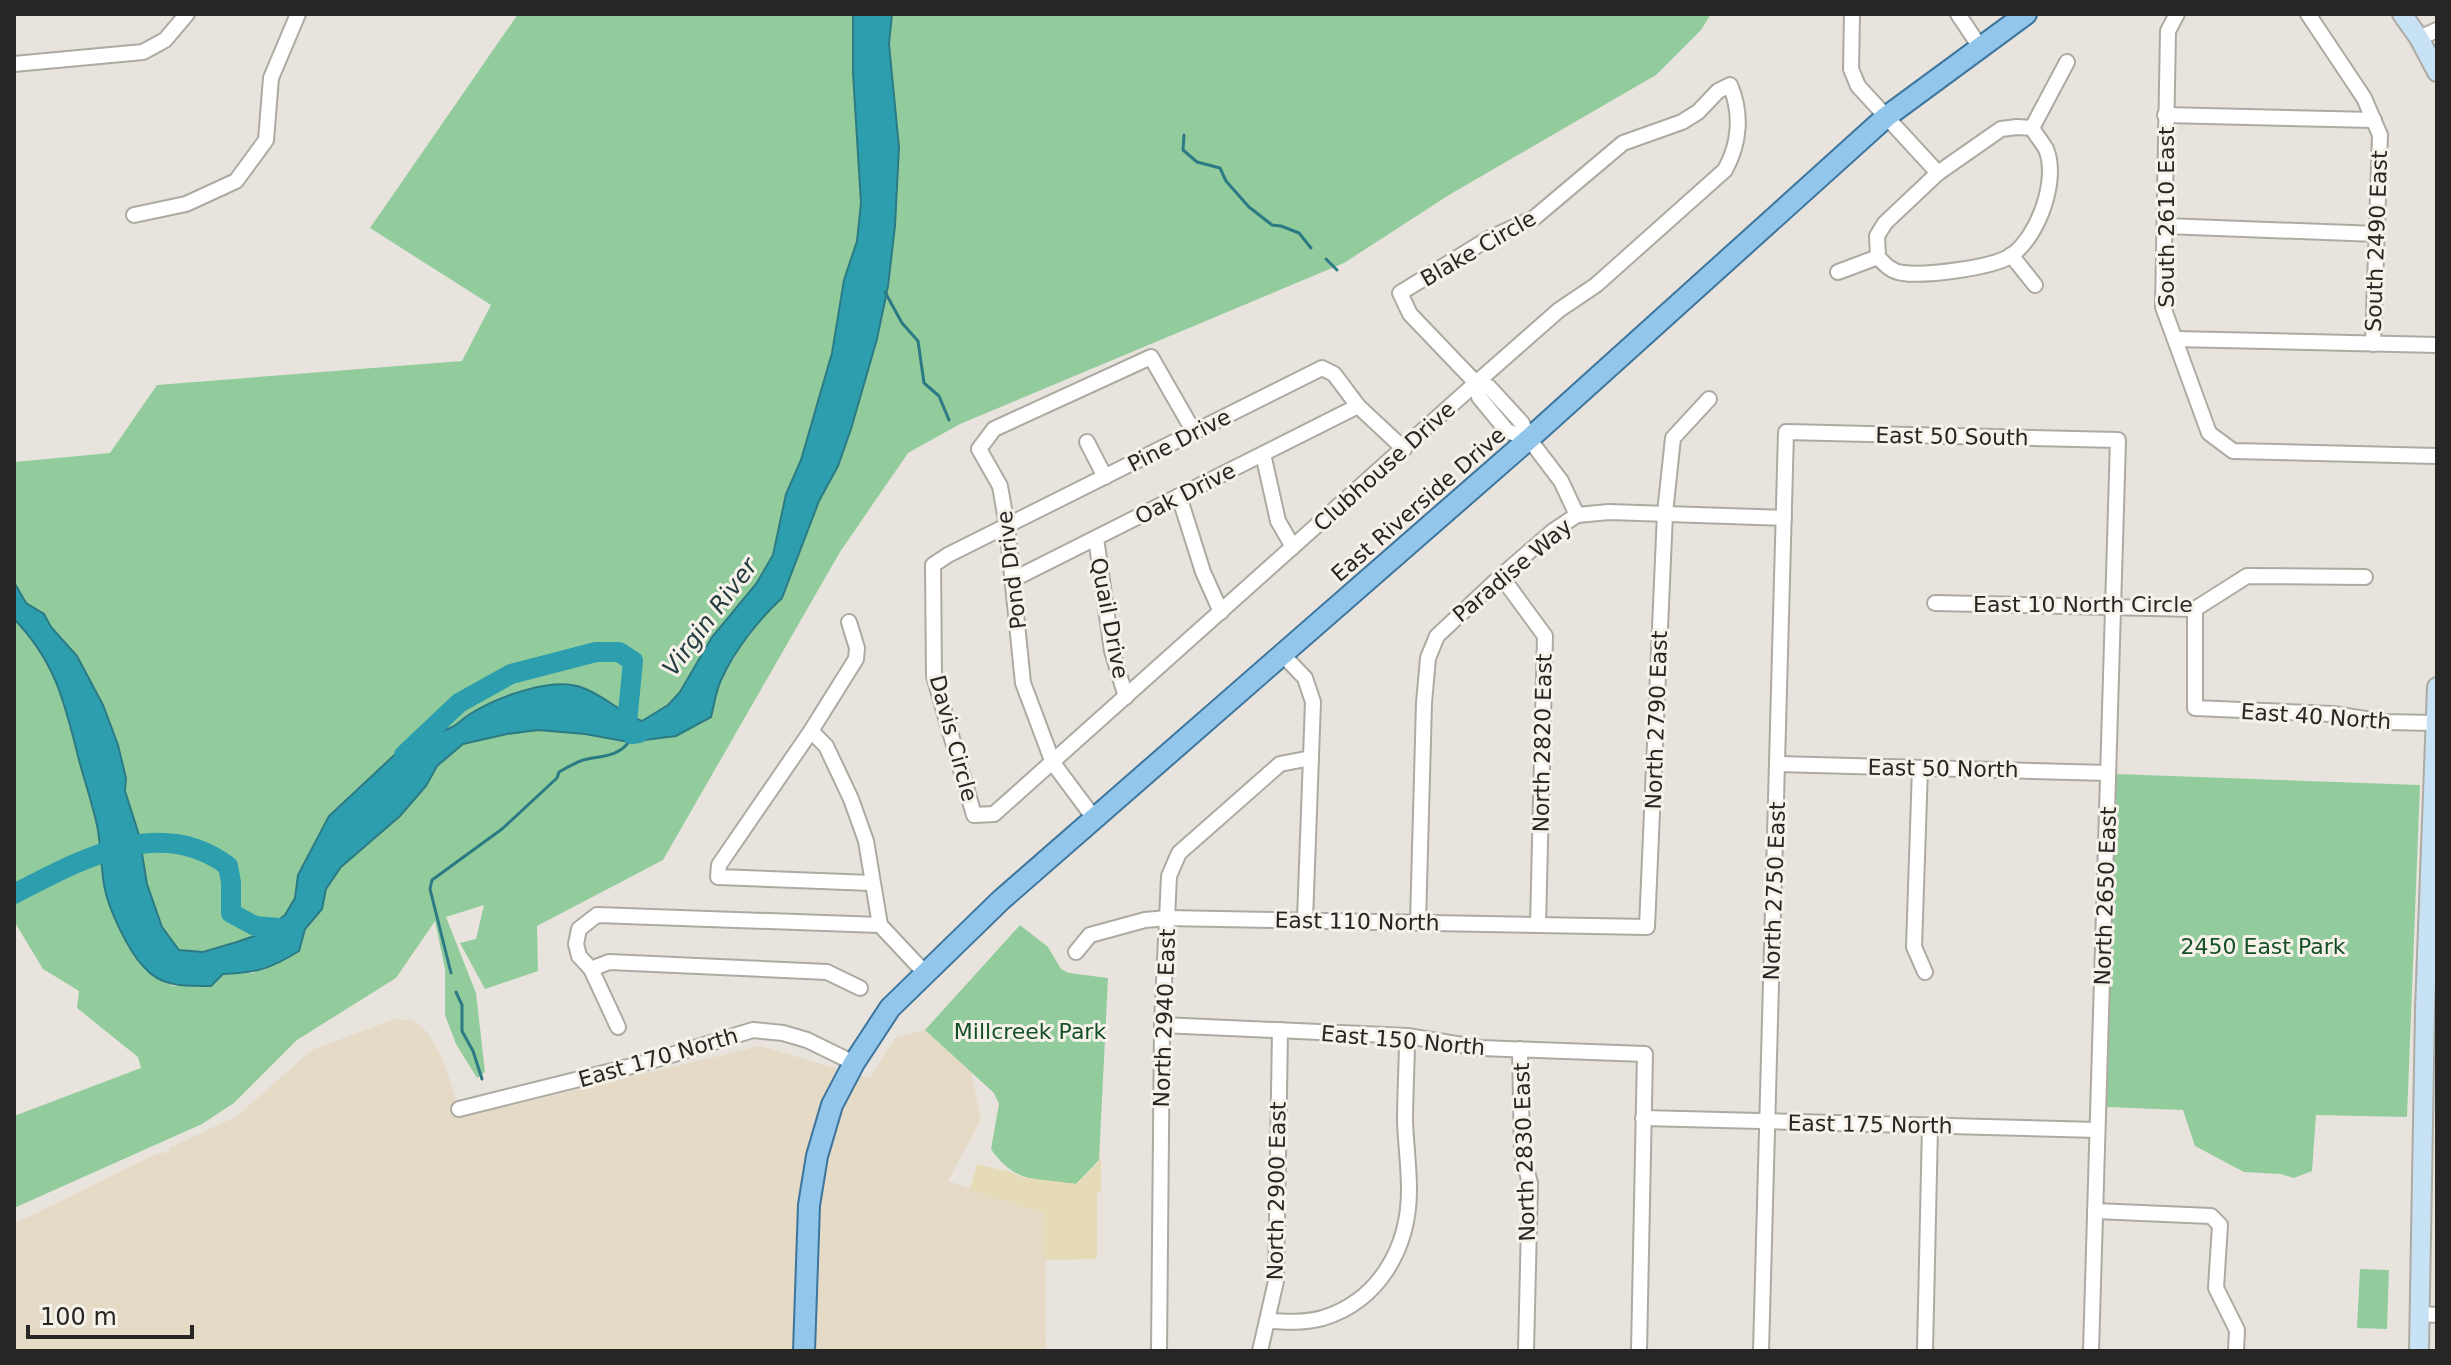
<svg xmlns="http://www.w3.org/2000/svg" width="2451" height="1365" viewBox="0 0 2451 1365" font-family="'DejaVu Sans',sans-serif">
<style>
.industrial{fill:#e4dac5}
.green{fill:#92cc9c}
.sand{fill:#e5dbb6}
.water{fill:#2d9ead;stroke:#2c7a84;stroke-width:2}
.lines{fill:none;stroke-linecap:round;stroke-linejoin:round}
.stream{stroke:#2c7a84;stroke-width:3}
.river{stroke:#2d9ead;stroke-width:20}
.street-casing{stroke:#adaaa2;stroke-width:18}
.secondary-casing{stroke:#adaaa2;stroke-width:22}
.primary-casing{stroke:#3d759d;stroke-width:24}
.street{stroke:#fff;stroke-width:14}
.secondary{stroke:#c8e2f5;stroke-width:18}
.primary{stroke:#92c6eb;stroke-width:20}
.labels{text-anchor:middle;stroke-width:6;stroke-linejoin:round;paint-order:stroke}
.street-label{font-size:22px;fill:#282624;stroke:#f6f2ea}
.park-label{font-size:22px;fill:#145026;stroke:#f6f2ea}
.water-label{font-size:24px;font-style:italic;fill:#253d41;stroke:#f6f2ea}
</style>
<rect width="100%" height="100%" fill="#e8e4dd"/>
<path class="industrial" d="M394 1019 413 1020 427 1032 443 1060 458 1105 510 1106 760 1046 870 1078 895 1038 925 1030 971 1072 981 1119 948 1181 1045 1213 1046 1351H14V1224L154 1155 170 1151 169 1148 237 1116 312 1050Z"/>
<g class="green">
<path d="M518 14H853V73L861 203 857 241 844 280 832 353 801 460 786 494 773 555 756 584 712 637 680 692 668 705 642 721 628 716 614 704 582 687 568 684 541 686 495 702 470 714 453 727 418 738 404 746 340 805 298 875 295 898 286 915 260 934 237 942 203 952 179 950 162 927 147 884 139 835 125 791 126 778 118 745 103 705 77 656 51 627 44 614 26 603 14 582V462L110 453 157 385 462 361 491 305 370 228Z"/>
<path d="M892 14H1711L1701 30 1656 75 1449 195 1344 263 960 424 908 453 840 552 663 860 537 926 538 971 485 989 460 943 476 939 484 905 446 917 476 993 485 1072 477 1078 456 1044 445 1015V969L435 921 396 978 297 1040 234 1103 202 1124 14 1208V1116L141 1068 138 1057 77 1008 79 991 43 969 14 921V619L31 636 55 677 69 714 98 827 105 889 133 951 144 967 172 986H211L223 974 253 973 299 951 305 929 322 909 326 889 341 867 400 816 426 786 437 766 463 744 507 734 538 730 585 734 630 742 676 736 711 717 720 681 743 644 769 610 782 598 819 501 838 466 877 339 888 286 895 226 899 147 889 44Z"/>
<path d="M2116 774 2420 785 2407 1117 2316 1115 2312 1171 2294 1178 2281 1174 2244 1172 2195 1146 2183 1110 2107 1107Z"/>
<path d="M1020 925 1048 947 1061 969 1069 973 1108 978 1099 1160 1076 1184C1037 1179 1015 1184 991 1149L999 1104 994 1093 925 1030Z"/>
<path d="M2360 1269 2389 1270 2387 1329 2357 1328Z"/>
</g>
<path class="sand" d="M1101 1154V1191L1097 1194V1259L1045 1260V1213L970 1189 977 1164 1014 1173 1021 1177 1076 1184 1099 1161Z"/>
<path class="water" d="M853 14H892L889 44 899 147 895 226 888 286 877 339 851 429 838 466 819 501 782 598C758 620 735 650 721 680 716 691 714 705 711 717L676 736 629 742 585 734 538 730 507 734 463 744 437 766 426 786 400 816 341 867 326 889 322 909 305 929 299 951C270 969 256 973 223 974L211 986C186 986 162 988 144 967 128 951 108 908 104 885 101 866 101 845 97 825 92 803 85 782 79 760 65 704 56 662 14 619V582L26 603 44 614 51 627 77 656 103 705 118 745 126 778 125 791 139 835 147 884 162 927 179 950 203 952 237 942 260 934 285 915 295 898 298 875 329 816 404 746C419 737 435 735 450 728 458 725 463 718 470 714 497 697 553 676 583 688 605 696 621 713 642 721L668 705 680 692 712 637 756 584 773 555 786 494 801 460 832 353 844 280 857 241 861 203 853 73Z"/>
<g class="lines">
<g class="stream">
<path d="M1184 135 1183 150 1197 162 1220 168 1226 181 1249 207 1272 225 1281 226 1299 233 1311 248"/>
<path d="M1326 259 1337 270"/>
<path d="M885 292 902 323 918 341 924 383 939 396 949 420"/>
<path d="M451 973 430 889 432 880 502 829 557 778 559 772C566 768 575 763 583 760 600 756 620 757 630 740"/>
<path d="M456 992 462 1005V1031L473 1051 482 1079"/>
</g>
<g class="river">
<path d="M404 755 459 703 511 674 596 652H619L633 661 627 723 632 734 639 733"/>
<path d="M14 894C80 860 160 814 228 866L231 882V913L255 926 290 929 292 926"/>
</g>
<defs>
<g id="street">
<path d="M1852 14 1851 69 1858 86 1938 173"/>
<path d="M1958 14 1980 47"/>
<path d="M2177 14 2168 31 2163 307 2209 433 2233 451 2437 456"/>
<path d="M2308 14 2364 98 2380 135 2373 344"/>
<path d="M2419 38 2437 30"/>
<path d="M14 64 143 52 165 40 187 14"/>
<path d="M2165 115 2374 120"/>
<path d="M2017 127 2032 128C2036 135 2042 142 2046 149 2059 180 2038 236 2012 255 1994 268 1925 276 1903 273 1892 272 1885 265 1878 257L1877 236 1885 223 1938 173 2001 129Z"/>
<path d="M2032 128 2067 62"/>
<path d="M134 215 186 204 236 181 266 140 271 78 298 14"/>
<path d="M2165 226 2377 234"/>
<path d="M2011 255 2035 285"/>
<path d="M1838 272 1878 257"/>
<path d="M2175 339 2437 345"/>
<path d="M1476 383 1479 397 1507 431 1529 439"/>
<path d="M1087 442 1105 477"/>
<path d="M1404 449 1358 406 1334 374 1322 368 948 555 933 565 934 676 974 815 994 814 1476 383 1559 310 1596 285 1725 170C1740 143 1742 113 1730 85L1718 91 1698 112 1682 122 1623 143 1534 218 1488 239 1400 293 1410 314 1476 383 1489 387 1522 423 1529 439 1561 481 1577 515"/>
<path d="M1263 454 1278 521 1293 547"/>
<path d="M1179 496 1203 572 1221 612"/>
<path d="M1096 538 1112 651 1126 697"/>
<path d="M1501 576 1545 636 1538 925"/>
<path d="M1012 580 1358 406"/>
<path d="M1935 603 2195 609 2247 576 2365 577"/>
<path d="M2195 609V708L2333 714 2385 722 2437 723"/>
<path d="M849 622 857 648 856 659 811 731 719 865 718 877 872 883"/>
<path d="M1282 654 1305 678 1313 702 1305 920"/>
<path d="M811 731 826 746 851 799 866 841 880 925 925 973"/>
<path d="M1777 764 2108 773"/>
<path d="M1920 768 1914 947 1925 972"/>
<path d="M1094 818 1053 763 1023 683 1007 526 1000 486 979 449 994 429 1151 357 1194 432"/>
<path d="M1418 922 1424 703 1428 658 1437 636 1501 576 1553 531 1577 515 1609 512 1784 518"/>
<path d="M1076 952 1090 935 1145 920 1167 918 1647 927 1665 513 1673 438 1709 399"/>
<path d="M591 969 609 962 827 972 860 988"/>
<path d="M1162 1025 1407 1036 1481 1048 1645 1054 1639 1351"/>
<path d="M618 1027 591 969 579 956 576 944 579 929 597 915 880 925"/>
<path d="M1520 1049 1522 1154 1530 1183 1526 1351"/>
<path d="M459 1109 648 1062 753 1030 783 1033 807 1040 854 1063"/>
<path d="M1643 1118 2097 1130"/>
<path d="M2095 1211 2211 1216 2220 1225 2216 1288 2237 1330 2236 1351"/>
<path d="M2421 1314 2437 1315"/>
<path d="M1268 1321C1286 1322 1305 1323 1323 1318 1380 1300 1409 1247 1409 1190 1409 1167 1406 1145 1405 1122 1405 1094 1407 1065 1407 1036"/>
<path d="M1159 1351 1162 1025 1169 876 1179 853 1280 764 1311 758"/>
<path d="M1260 1351 1276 1281 1280 1030"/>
<path d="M1761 1351 1786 432 2118 440 2091 1351"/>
<path d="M1925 1351 1930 1126"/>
</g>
<g id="secondary">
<path d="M2402 14 2419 38 2437 72"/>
<path d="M2419 1351 2425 1009 2437 687"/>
</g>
<path id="primary" d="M804 1351 809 1205 817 1156 832 1105 854 1063 890 1008 1001 900 1529 439 1886 117 2026 14"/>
</defs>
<use href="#street" class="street-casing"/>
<use href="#secondary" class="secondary-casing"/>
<use href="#primary" class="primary-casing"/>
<use href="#street" class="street"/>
<use href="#secondary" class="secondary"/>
<use href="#primary" class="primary"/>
</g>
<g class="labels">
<g class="street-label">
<text transform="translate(2166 217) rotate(-90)" y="8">South 2610 East</text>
<text transform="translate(2376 241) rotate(-88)" y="8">South 2490 East</text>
<text transform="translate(1478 248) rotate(-30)" y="8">Blake Circle</text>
<text transform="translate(1952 436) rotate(1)" y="8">East 50 South</text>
<text transform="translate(1179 440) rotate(-27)" y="8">Pine Drive</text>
<text transform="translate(1384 466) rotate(-42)" y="8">Clubhouse Drive</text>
<text transform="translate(1185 493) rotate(-27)" y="8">Oak Drive</text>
<text transform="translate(1418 504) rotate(-41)" y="8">East Riverside Drive</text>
<text transform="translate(1011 570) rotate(-97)" y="8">Pond Drive</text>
<text transform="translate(1512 570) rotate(-40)" y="8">Paradise Way</text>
<text x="2083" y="612">East 10 North Circle</text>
<text transform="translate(1110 618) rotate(79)" y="8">Quail Drive</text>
<text transform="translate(2316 716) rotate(4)" y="8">East 40 North</text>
<text transform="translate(1656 720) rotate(-88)" y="8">North 2790 East</text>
<text transform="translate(954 738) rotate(75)" y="8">Davis Circle</text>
<text transform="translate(1542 743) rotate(-89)" y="8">North 2820 East</text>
<text transform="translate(1943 768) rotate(1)" y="8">East 50 North</text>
<text transform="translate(1774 891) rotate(-88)" y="8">North 2750 East</text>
<text transform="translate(2105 896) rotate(-88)" y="8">North 2650 East</text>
<text transform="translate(1357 921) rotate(1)" y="8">East 110 North</text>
<text transform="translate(1164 1018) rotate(-88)" y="8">North 2940 East</text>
<text transform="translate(1403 1040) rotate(5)" y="8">East 150 North</text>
<text transform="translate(658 1057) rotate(-16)" y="8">East 170 North</text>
<text transform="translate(1870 1124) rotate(1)" y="8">East 175 North</text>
<text transform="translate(1524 1152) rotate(-92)" y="8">North 2830 East</text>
<text transform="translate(1276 1191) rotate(-89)" y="8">North 2900 East</text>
</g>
<g class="park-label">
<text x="2263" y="954">2450 East Park</text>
<text x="1030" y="1039">Millcreek Park</text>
</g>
<g class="water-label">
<text transform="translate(710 617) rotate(-53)" y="8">Virgin River</text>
</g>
</g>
<rect width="2451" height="1365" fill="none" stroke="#282624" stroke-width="32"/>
<path d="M28 1325v12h164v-12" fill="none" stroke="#282624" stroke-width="4"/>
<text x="40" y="1325" font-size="24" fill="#282624" stroke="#f6f2ea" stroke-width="6" paint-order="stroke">100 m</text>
</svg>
